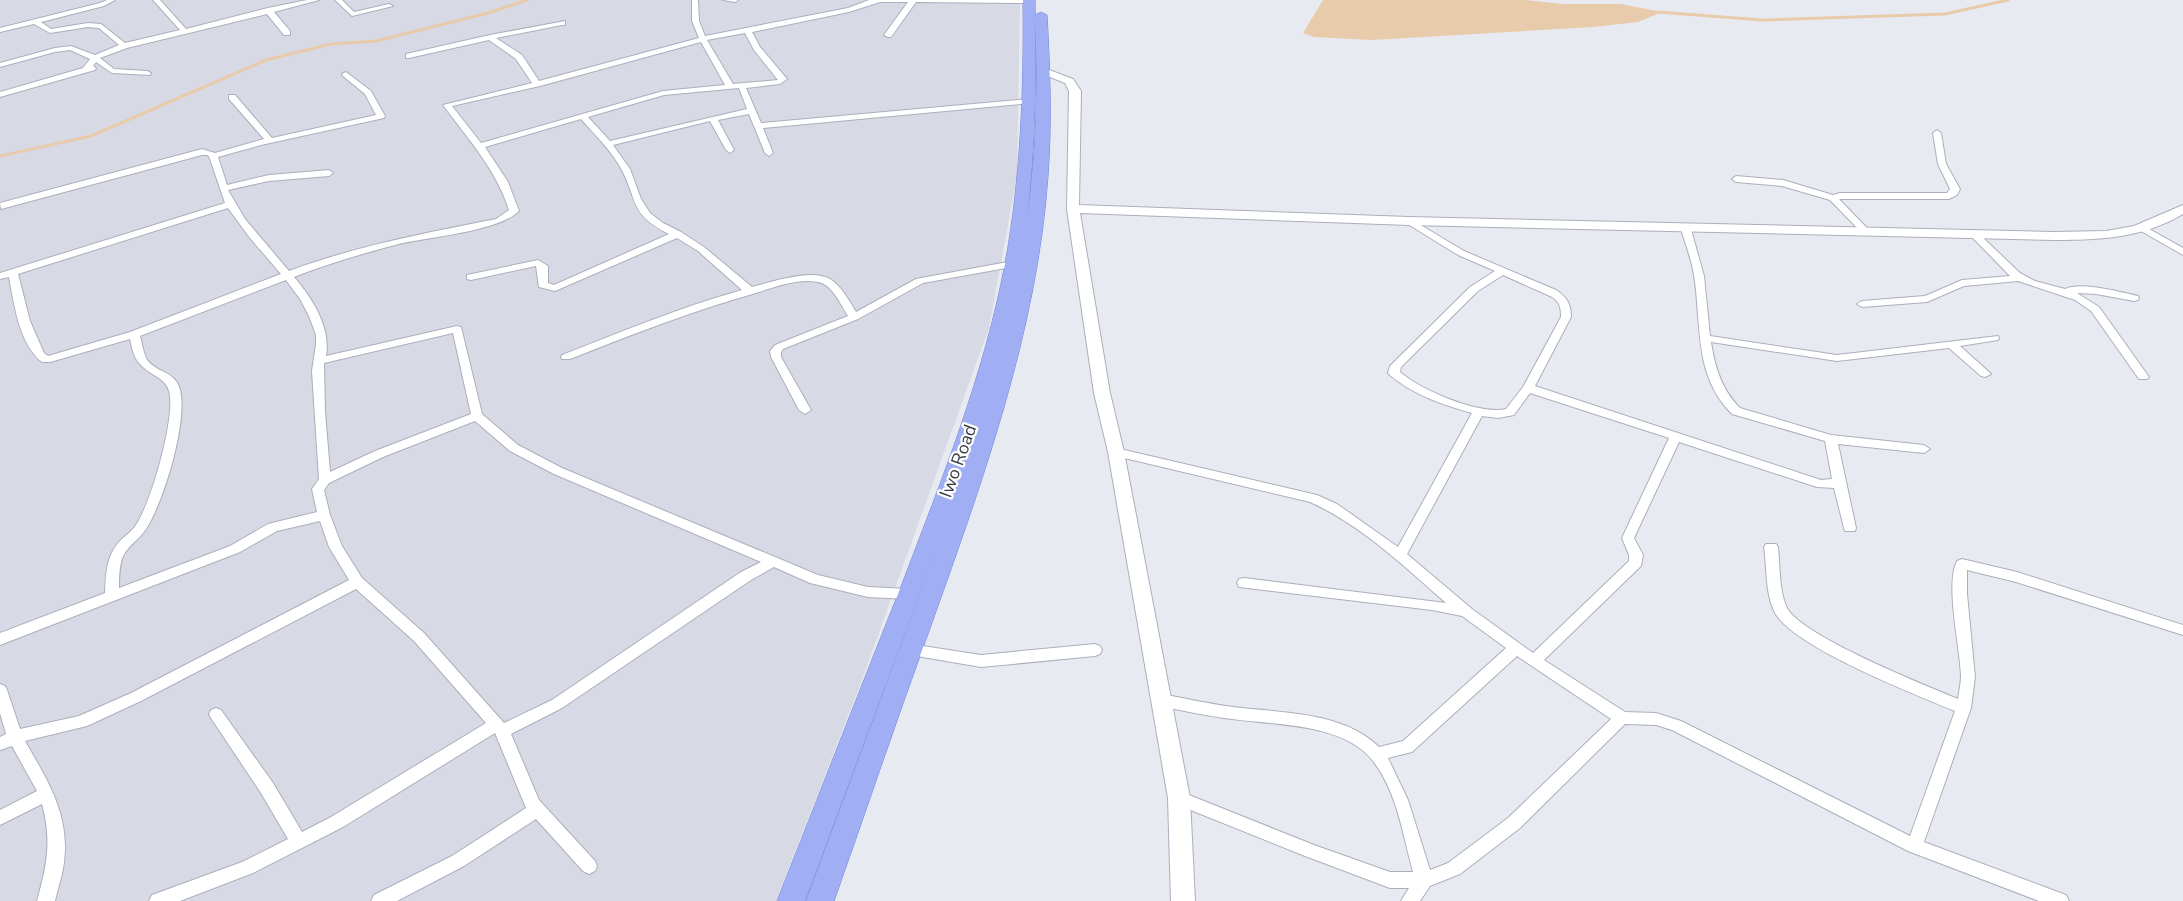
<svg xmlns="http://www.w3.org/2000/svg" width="2183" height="901" viewBox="0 0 2183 901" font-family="'Nunito Sans',sans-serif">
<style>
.residential{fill:#d7d9e5}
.water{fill:#e8cbab}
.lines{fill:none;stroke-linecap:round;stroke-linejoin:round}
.stream{stroke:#e8cbab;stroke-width:3}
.minor-casing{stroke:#abafbc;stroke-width:2}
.tertiary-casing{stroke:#abafbc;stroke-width:2}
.primary-casing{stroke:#7184d7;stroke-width:1}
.minor{fill:#fff;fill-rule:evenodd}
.tertiary{fill:#fff;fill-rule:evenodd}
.primary{fill:#a0aef3;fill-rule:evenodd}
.labels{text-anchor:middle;stroke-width:4.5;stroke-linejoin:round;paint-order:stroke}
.street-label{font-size:18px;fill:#373b44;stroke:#fff}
</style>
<rect width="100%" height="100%" fill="#e8eaf2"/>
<path class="residential" d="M0 0H1020L1017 175 989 328 859 688 776 901H0Z"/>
<path class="water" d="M1323 0H1525L1563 4H1621L1662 12 1638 22 1594 27 1372 40 1314 37 1303 33Z"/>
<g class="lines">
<g class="stream">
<path d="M1658 12 1762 20 1945 14 2008 0"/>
<path d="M0 156 91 136 266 60 331 44 376 41 488 13 527 0"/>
</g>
<defs>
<g id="minor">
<path d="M107 0H115L104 6 41 22 51 29 88 23 101 24 125 43 180 30 153 0H160L186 29 268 8 307 0H319L274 12 290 31V35H284L267 14 127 48 100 58 114 69 147 71 151 73 150 75 112 73 96 62 93 66 96 68 95 70 0 97V92L83 68 90 59 70 50 55 52 0 67V63L55 48 71 46 95 55 119 45 99 28 88 27 50 33 34 24 0 32V28L100 3Z"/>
<path d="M335 0H342L354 12 389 4 393 6 352 16Z"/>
<path d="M692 0H698L699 21 705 36 848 8 869 0H1032L1029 3 916 2 891 37H888L884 35 908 2H880L849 12 752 32 760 47 787 79 780 84 746 88 761 123 1029 99H1032V103L763 128 773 153 769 156 765 153 749 114 718 120 734 150 730 153 726 150 710 121 613 145 630 169 641 199 650 213 663 223 681 232 704 247 752 287C771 282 812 268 830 279 841 286 849 300 856 312L916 279 1013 261 1018 264 1017 266 923 283 858 319 783 349 781 352V357L811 410 805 414 799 410 771 357 770 351 775 345 848 316C841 305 832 284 818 282 798 278 775 287 756 293 692 311 631 335 570 359H562L561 357 562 355C621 332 681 307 742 290L698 251 677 238 555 291 539 287 536 266 471 280 467 279V275L538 260 548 266V283L554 285 669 234C627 213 639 199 619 165 609 148 594 134 581 119L485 147 508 182 519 211C498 232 427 237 395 245 361 254 327 264 294 277 312 298 331 327 326 356L457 326 461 327 482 414 518 445 562 468 818 575 868 587 908 589 913 590 915 594 913 598 908 599 868 597 810 583 774 567 751 580 562 708 511 734 539 800 595 861 597 866 595 871 589 874 583 871 536 819 464 866 397 901H371L374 895 452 856 526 808 495 733 343 827 253 873 180 901H149L152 895 242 862 288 839 261 793 211 718 209 714 211 710 216 708 221 710 273 783 302 832 331 817 486 723 414 641 356 589 141 701 87 726 25 741C49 783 72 818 63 869 61 880 57 891 55 901H37C47 865 52 841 42 804L0 825V810L37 791 12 746 0 750V737L6 734 0 713V684L5 686 7 690 20 729 79 716 131 693 349 580 329 547 320 521 277 531 240 552 0 645V633L105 593C106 574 106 556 120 541 125 536 132 531 136 525 152 500 173 425 170 396 168 377 151 377 140 364 133 357 132 347 130 339L50 362H42C19 344 14 304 9 277L0 279V273L225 203 210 159 208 155H202L1 209 0 203 202 149 215 153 264 139 229 99V95H235L272 138 376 115 365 94 343 76 342 74 346 72 371 91 385 116 384 118 261 145 218 157 227 185 269 175 329 170 333 173 329 176 269 181 228 190 245 219 289 271C356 246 426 233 496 219L509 210C496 169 468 139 443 105L532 83 516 59 489 40 409 58H406V54L490 35 565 21V25H562L496 38 522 55 539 81 699 38 692 21ZM745 33 754 50 778 80 733 84 707 40ZM701 42 725 85 663 91 481 143 452 106 540 86ZM739 88 747 109 610 141 588 117 664 95ZM228 208 250 238 281 274 130 332 48 356 44 353 30 321 18 274ZM286 280 300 299 309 316 316 335V344L312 371 319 479 312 489 317 512 268 524 230 546 119 588C119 578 119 566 123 556 129 544 143 537 149 524 165 495 185 429 181 396 179 369 156 375 146 358 143 351 142 343 140 336ZM453 333 471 414 375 451 330 472 325 412 324 363ZM475 421 510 451 554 474 761 562 741 572 552 700 504 723 424 633 362 578 342 546 330 515 324 490 329 483 383 457Z"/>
<path d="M723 0H738L735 2Z"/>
<path d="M1937 130 1941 133 1946 164 1960 189 1957 195 1949 199H1839L1868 229V233H1862L1830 200 1782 186 1736 182 1732 179 1736 176 1783 180 1833 195 1840 193H1947L1950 189 1938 164 1933 133Z"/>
<path d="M1409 218 1464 251 1556 290C1567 297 1571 304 1571 317L1535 386 1821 480 1832 479 1825 441 1732 414C1693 375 1702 325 1694 275 1691 258 1685 242 1680 226L1682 224H1688L1690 226 1704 276 1710 336 1837 355 1998 336 1999 338 1998 340 1960 346 1989 372 1991 374 1985 377 1981 376 1949 348 1837 361 1711 342C1715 368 1722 390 1740 408L1831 435 1924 445 1930 449 1924 453 1838 444 1856 528 1855 531H1845L1844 528 1834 488 1817 487 1679 442 1634 538 1643 555 1641 566 1544 660 1625 712 1656 713 1681 721 1910 836 1955 711C1917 695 1790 646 1774 611 1765 592 1767 567 1764 547L1766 544H1776L1778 547C1780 566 1779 588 1786 606 1798 635 1925 685 1958 699 1959 691 1961 683 1961 676 1960 647 1945 584 1957 561L1962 559 2017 572 2183 625V635L2016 582 1967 570V594L1975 677 1971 708 1924 842 2066 895 2069 901H2039L1908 851 1672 730 1656 725 1625 724 1520 828 1460 874 1430 886 1420 901H1401L1409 888H1390L1305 856 1173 803 1171 798 1173 793 1179 791 1314 845 1390 872H1413C1403 835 1397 792 1373 761 1344 723 1275 725 1232 719 1208 716 1184 711 1160 706L1155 704 1153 700 1155 696 1160 694C1184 698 1209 704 1233 707 1280 713 1343 711 1379 747L1403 741 1506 648 1462 616 1432 610 1239 587 1237 583 1239 579 1244 578 1446 603C1404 566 1361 525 1310 502L1116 456 1110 452 1116 448 1317 495 1337 504 1398 547 1472 413C1444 405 1413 395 1390 375L1388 373 1390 366 1470 287 1495 271 1458 255 1406 223V219ZM1503 275 1552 297C1560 302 1561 308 1561 317L1523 387 1506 409C1478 415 1421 390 1400 372L1401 367 1478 291ZM1530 393 1669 438 1622 538 1629 555V561L1533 653 1472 609 1407 554 1482 416 1498 418 1514 415ZM1517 656 1611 719 1508 818 1448 863 1430 870 1408 800 1388 758 1412 752Z"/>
<path d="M2144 226 2183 248V255L2141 231V227Z"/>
<path d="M1974 231 1977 232 2020 273 2035 281 2065 289C2079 281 2121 292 2138 296L2139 298 2138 300 2134 301 2096 294 2077 293 2099 307 2149 377 2147 379H2139L2091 311 2075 300 2018 281 1964 286 1927 302 1862 307 1857 304 1862 301 1925 296 1962 280 2010 276 1971 236 1969 234Z"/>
<path d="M910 644 981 655 1095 644 1100 646 1102 650 1100 654 1095 656 981 667 905 654 903 650 905 646Z"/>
</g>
<path id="tertiary" d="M1044 68 1073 79 1081 91 1079 205 1409 217 2055 232 2106 231 2134 226 2183 205V214C2143 238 2100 240 2055 240L1409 225 1080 213 1110 393 1124 452 1190 798 1195 901H1171L1168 798 1108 452 1094 393 1067 209 1069 91 1065 83 1040 73 1039 71Z"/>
<path id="primary" d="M1023 0H1035C1036 73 1036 145 1027 217 1037 150 1038 83 1035 15L1041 12 1047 15C1050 69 1052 122 1048 176 1037 333 981 485 929 631 896 721 866 811 834 901H806L939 542 805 901H777C819 795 860 689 902 584 942 479 984 375 1005 264 1021 177 1024 88 1023 0Z"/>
</defs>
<use href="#minor" class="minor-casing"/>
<use href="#tertiary" class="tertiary-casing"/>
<use href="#primary" class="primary-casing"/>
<use href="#minor" class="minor"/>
<use href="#tertiary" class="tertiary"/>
<use href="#primary" class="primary"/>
</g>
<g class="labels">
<g class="street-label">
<text transform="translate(958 461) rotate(-70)" y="6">Iwo Road</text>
</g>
</g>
</svg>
